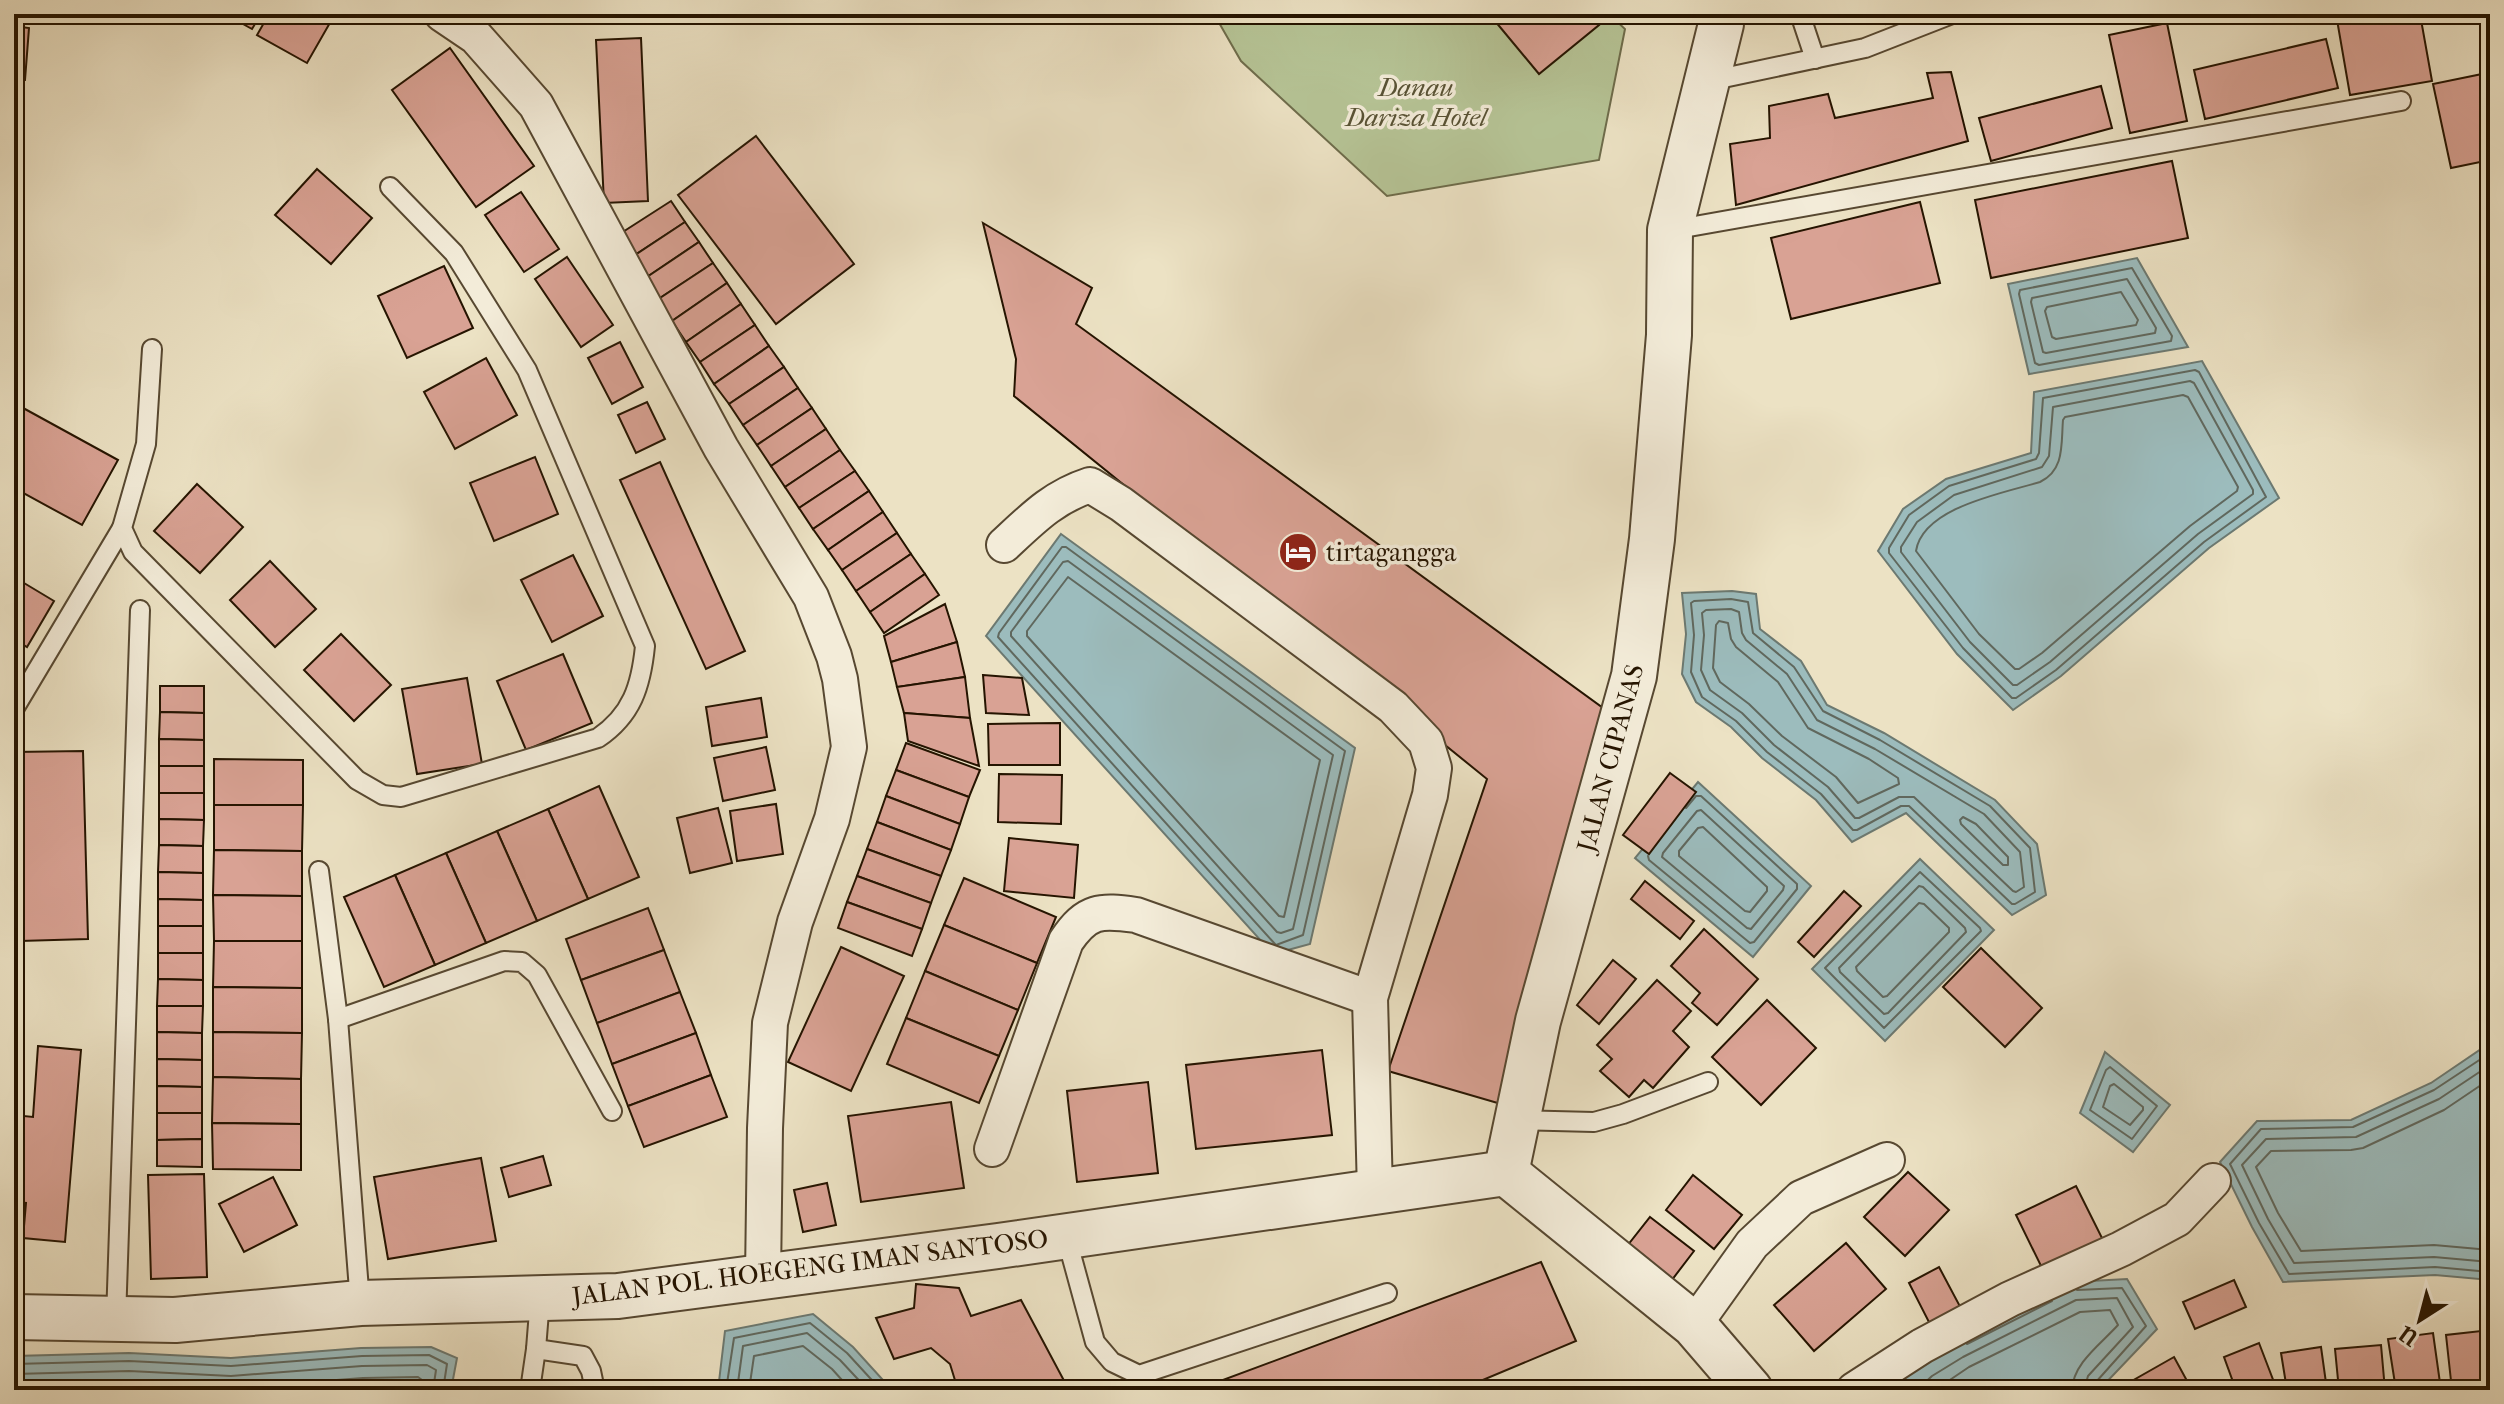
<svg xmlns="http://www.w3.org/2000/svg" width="2504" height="1404" viewBox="0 0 2504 1404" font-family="'IM FELL French Canon',serif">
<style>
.green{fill:#b6c496;stroke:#6e6c4b;stroke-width:2}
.water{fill:#9cbcbd;stroke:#6c7971;stroke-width:2}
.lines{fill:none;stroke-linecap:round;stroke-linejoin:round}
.shore{stroke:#60685e;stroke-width:2}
.building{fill:#d9a294;stroke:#251400;stroke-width:2}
.service-casing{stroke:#574831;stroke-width:22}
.minor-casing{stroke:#574831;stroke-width:38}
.tertiary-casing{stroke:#574831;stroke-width:48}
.service{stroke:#f3ecd9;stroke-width:18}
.minor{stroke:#f3ecd9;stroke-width:34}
.tertiary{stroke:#f3ecd9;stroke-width:44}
.labels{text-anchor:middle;stroke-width:7;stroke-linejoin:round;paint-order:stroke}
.park-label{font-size:26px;font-style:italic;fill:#585234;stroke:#f3ecd9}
.poi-label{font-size:26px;fill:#251400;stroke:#f3ecd9;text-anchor:start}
.street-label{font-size:26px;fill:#251400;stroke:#f3ecd9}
</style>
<rect width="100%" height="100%" fill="#ece2c4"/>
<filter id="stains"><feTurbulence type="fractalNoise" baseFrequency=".0025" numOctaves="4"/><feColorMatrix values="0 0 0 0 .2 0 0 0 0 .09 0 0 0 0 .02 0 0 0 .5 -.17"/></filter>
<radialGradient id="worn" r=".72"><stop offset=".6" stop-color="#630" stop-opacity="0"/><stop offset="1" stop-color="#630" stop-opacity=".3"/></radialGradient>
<path class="green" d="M1214 14H1609L1625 29 1599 160 1387 196 1241 61Z"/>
<g class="water">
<path d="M2137 258 2188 347 2029 374 2008 284Z"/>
<path d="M2202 361 2279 498 2209 548 2061 676 2013 710 1957 654 1878 551 1903 509 1946 479 2031 453 2034 392Z"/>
<path d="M1061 534 1355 748 1310 944 1273 954 986 636Z"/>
<path d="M1732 591 1756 594 1760 629 1801 661 1827 705 1884 733 1995 800 2037 844 2046 895 2012 915 1906 813 1852 842 1816 800 1762 758 1731 727 1696 702 1682 674 1686 634 1682 593Z"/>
<path d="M1698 782 1811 886 1753 957 1635 858Z"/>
<path d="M1920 859 1994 930 1885 1041 1812 969Z"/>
<path d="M2490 1043V1280L2435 1275 2283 1282 2252 1227 2220 1162 2257 1121 2351 1120 2431 1083Z"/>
<path d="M2105 1052 2170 1105 2133 1152 2080 1113Z"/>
<path d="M2127 1279 2157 1329 2099 1390H1897L1894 1386 1922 1362 2072 1282Z"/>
<path d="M813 1314 853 1347 892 1390H718L725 1331Z"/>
<path d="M431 1347 457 1358 451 1390H14V1356L129 1353 231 1358 361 1348Z"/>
</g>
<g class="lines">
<g class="shore">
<path d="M2132 268 2172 336 2171 341 2039 365 2035 363 2019 294 2020 290Z"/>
<path d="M2127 279 2156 328 2155 333 2046 353 2043 352 2031 302 2032 298Z"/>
<path d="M2121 292 2138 320 2136 325 2056 339 2052 337 2045 311 2047 307Z"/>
<path d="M2195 370 2199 372 2266 497 2204 542 2056 670 2016 698H2012L1963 648 1889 553V548L1909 515 1949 486 2036 459 2039 453 2043 398Z"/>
<path d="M2190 381 2194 383 2253 490V494L2198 534 2050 662 2017 685H2013L1970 642 1901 552V547L1917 522 1954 495 2042 467 2049 456 2053 407Z"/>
<path d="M2183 395 2188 397 2238 487 2237 491 2190 526 2042 653 2019 669H2015L1979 634 1916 551C1923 507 2004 493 2040 482 2065 470 2061 444 2063 420L2065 417Z"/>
<path d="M1068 561 1333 755 1293 929 1281 933 1277 932 1011 636V632L1063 562Z"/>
<path d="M1068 577 1320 760 1284 917 1279 916 1027 636V631Z"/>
<path d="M1731 599 1748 602 1753 633 1794 667 1823 711 1880 740 1990 806 2030 848 2035 892 2015 904H2012L1909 806H1901L1857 830H1853L1821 794 1767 752 1736 721 1702 697 1691 672 1694 635 1691 603 1694 601Z"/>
<path d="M1731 609 1739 612 1742 633 1746 640 1787 674 1817 720 1875 749 1984 814 2020 852 2024 887 2016 892 2013 891 1914 797H1899L1859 818H1855L1828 787 1774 745 1742 713 1710 690 1701 670 1704 635 1702 613 1706 610Z"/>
<path d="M1719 621 1728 623 1731 639 1736 647 1778 682 1808 728 1869 759 1898 778 1899 784 1858 803 1836 777 1782 736 1749 704 1720 682 1713 668 1716 625Z"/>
<path d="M1701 810 1784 886 1783 890 1751 929 1747 928 1662 857 1663 853 1697 811Z"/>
<path d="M1963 817 1976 824 2008 857V865H2003L1961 824 1960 820Z"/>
<path d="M1703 827 1767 887V891L1750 912 1745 911 1679 856V851L1698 828Z"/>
<path d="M1648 856 1649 860 1750 943 1754 942 1797 889V884L1701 796H1696L1686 808"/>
<path d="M1920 872 1980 928 1981 931 1884 1028 1825 968Z"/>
<path d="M1919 886 1923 887 1965 928 1966 932 1888 1013 1884 1014 1840 972 1839 968Z"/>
<path d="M1919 903 1924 904 1949 928V932L1887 996 1883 997 1857 971 1856 967Z"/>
<path d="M1275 944 998 637 999 633 1062 547H1066L1345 751 1303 935 1276 945"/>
<path d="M2490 1053 2434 1090 2353 1127 2261 1129 2230 1164 2259 1223 2289 1274 2435 1267 2490 1272"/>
<path d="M2490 1065 2439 1099 2356 1137 2266 1139 2242 1165 2268 1219 2294 1263 2434 1257 2490 1262"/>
<path d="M2110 1067 2157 1106 2132 1139 2090 1110 2106 1070Z"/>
<path d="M2490 1079 2444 1110 2363 1148 2351 1150 2271 1151 2256 1167 2278 1213 2301 1251 2434 1245 2490 1250"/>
<path d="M2114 1084 2143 1107V1110L2130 1125 2103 1107 2110 1086Z"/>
<path d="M2077 1290 2122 1288 2146 1326 2096 1382 2094 1390"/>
<path d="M1967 1344 2052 1301"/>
<path d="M14 1364 129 1361 231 1366 362 1356 429 1355 447 1364 443 1390"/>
<path d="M14 1374 129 1371 231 1376 362 1366 427 1365 436 1370 433 1390"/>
<path d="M14 1386 128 1384 232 1388 363 1378 418 1377 422 1380 421 1390"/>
<path d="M726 1390 734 1338 810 1323 847 1353 881 1390"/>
<path d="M737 1390 743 1346 807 1333 840 1360 868 1390"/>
<path d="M749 1390 754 1356 803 1346 832 1369 851 1390"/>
<path d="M1917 1390 1932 1376 1963 1357 2076 1300 2117 1298 2133 1327 2088 1376 2084 1390"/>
<path d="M1935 1390 1969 1367 2080 1312 2110 1310 2118 1325C2101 1344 2073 1363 2072 1390"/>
</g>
</g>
<g class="building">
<path d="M225 14H261L252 29Z"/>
<path d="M269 14H335L307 63 257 35Z"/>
<path d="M1503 14H1590L1599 25 1539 74 1495 21Z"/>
<path d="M1881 14H1907L1886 24Z"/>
<path d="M2336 14H2420L2432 81 2350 95Z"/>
<path d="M2167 23 2187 121 2130 133 2109 35Z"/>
<path d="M14 26 29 28 25 80 14 79Z"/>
<path d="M641 38 648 201 604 203 596 40Z"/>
<path d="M2326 39 2338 88 2205 119 2194 70Z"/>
<path d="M450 48 534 166 476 207 392 90Z"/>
<path d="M1951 72 1968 141 1736 205 1730 144 1770 138 1769 106 1828 94 1835 118 1933 98 1927 73Z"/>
<path d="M2487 73 2490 88V160L2451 168 2433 84Z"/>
<path d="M2101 86 2112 128 1991 161 1979 118Z"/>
<path d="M756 136 854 264 776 324 678 195Z"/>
<path d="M2172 161 2188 238 1991 278 1975 200Z"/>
<path d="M317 169 372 218 331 264 275 215Z"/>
<path d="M521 192 559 249 524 272 485 215Z"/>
<path d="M671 201 685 222 629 259 615 237Z"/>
<path d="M1920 202 1940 283 1791 319 1771 238Z"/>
<path d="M685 222 699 242 644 279 629 259Z"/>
<path d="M983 223 1092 288 1076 324 1603 708 1501 1104 1388 1071 1487 779 1014 396 1016 359Z"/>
<path d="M699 242 713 263 657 300 644 279Z"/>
<path d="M567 257 613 325 581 347 535 279Z"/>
<path d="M713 263 727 283 672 321 657 300Z"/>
<path d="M444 266 473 328 407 358 378 296Z"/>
<path d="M727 283 741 304 686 342 672 321Z"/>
<path d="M741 304 755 325 700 362 686 342Z"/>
<path d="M755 325 769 346 714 384 700 362Z"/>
<path d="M620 342 643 387 612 404 588 358Z"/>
<path d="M769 346 784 367 729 404 714 384Z"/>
<path d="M486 358 517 415 455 449 424 392Z"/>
<path d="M784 367 798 388 743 425 729 404Z"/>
<path d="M798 388 812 408 757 445 743 425Z"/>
<path d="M647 402 665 439 636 453 618 415Z"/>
<path d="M14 403 118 460 82 525 14 488Z"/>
<path d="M812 408 826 429 771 466 757 445Z"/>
<path d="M826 429 840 450 785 487 771 466Z"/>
<path d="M840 450 855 471 799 508 785 487Z"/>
<path d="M535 457 558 514 494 541 470 483Z"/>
<path d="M660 462 745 651 706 669 620 480Z"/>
<path d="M855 471 869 491 813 529 799 508Z"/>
<path d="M197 484 243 527 200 573 154 531Z"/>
<path d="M869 491 883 512 828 550 813 529Z"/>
<path d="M883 512 897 533 842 570 828 550Z"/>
<path d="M897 533 911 554 856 591 842 570Z"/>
<path d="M911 554 925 574 870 612 856 591Z"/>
<path d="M573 555 603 616 552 642 521 580Z"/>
<path d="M270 561 316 609 275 647 230 600Z"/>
<path d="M925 574 939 595 884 633 870 612Z"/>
<path d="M14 577 54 601 27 647 14 639Z"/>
<path d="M945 604 957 642 891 662 884 636Z"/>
<path d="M341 634 391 685 354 721 304 670Z"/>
<path d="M957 642 965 677 897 687 891 662Z"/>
<path d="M563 654 592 723 526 750 497 681Z"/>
<path d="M983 675 1022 678 1029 715 986 713Z"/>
<path d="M965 677 970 718 904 713 897 687Z"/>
<path d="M467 678 482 764 417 774 402 689Z"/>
<path d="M160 686H204V713L160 712Z"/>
<path d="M761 698 767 737 712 746 706 707Z"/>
<path d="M160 712 204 713V740L159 739Z"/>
<path d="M904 713 970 718 979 766 908 741Z"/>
<path d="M1060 723V765H989L988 724Z"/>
<path d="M159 739 204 740V766H159Z"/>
<path d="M906 743 980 770 969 797 896 770Z"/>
<path d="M766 747 775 790 723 801 714 758Z"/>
<path d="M83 751 88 939 20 941 14 752Z"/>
<path d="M214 759 303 760V805H214Z"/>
<rect x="159" y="766" width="45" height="27"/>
<path d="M896 770 969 797 960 824 886 796Z"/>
<path d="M1670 773 1696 792 1649 854 1623 835Z"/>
<path d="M999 774 1062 775 1061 824 998 822Z"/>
<path d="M599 786 639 877 588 899 548 809Z"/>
<path d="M159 793H204V820L159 819Z"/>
<path d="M886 796 960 824 951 850 877 822Z"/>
<path d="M776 804 783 854 737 861 730 811Z"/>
<path d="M214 805H303L302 851 214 850Z"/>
<path d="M718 808 732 863 690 873 677 818Z"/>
<path d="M548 809 588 899 537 921 497 831Z"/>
<path d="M159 819 204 820 203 846 159 845Z"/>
<path d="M877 822 951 850 941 876 867 849Z"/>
<path d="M497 831 537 921 486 943 446 853Z"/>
<path d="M1009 838 1078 845 1074 898 1004 891Z"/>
<path d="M159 845 203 846V873L158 872Z"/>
<path d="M867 849 941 876 931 903 857 876Z"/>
<path d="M214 850 302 851V896L213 895Z"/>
<path d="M446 853 486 943 435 965 395 875Z"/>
<path d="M158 872 203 873V900L158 899Z"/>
<path d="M395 875 435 965 384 987 344 897Z"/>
<path d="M857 876 931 903 922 929 847 902Z"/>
<path d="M964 878 1056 917 1037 963 944 925Z"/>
<path d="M1645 881 1694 921 1680 939 1631 899Z"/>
<path d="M1844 891 1861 906 1814 957 1798 942Z"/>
<path d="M213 895 302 896V941H214Z"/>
<path d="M158 899 203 900V926H158Z"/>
<path d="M847 902 922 929 912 956 838 928Z"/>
<path d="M648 908 664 950 581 980 566 939Z"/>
<path d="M944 925 1037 963 1018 1010 925 971Z"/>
<rect x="158" y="926" width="45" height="27"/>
<path d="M1704 929 1758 979 1717 1025 1692 1003 1700 993 1671 966Z"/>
<path d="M214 941H302V988L213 987Z"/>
<path d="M841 947 904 976 851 1091 788 1062Z"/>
<path d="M1981 948 2042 1008 2005 1047 1943 987Z"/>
<path d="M664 950 680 992 597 1023 581 980Z"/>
<path d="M158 953H203V980L158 979Z"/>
<path d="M1613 960 1636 979 1599 1024 1577 1005Z"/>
<path d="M925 971 1018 1010 999 1056 906 1018Z"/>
<path d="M158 979 203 980V1006H157Z"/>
<path d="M1657 980 1691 1011 1673 1031 1689 1047 1653 1088 1644 1080 1629 1097 1600 1071 1612 1059 1597 1045Z"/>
<path d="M213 987 302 988V1033L213 1032Z"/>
<path d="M680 992 696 1033 612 1064 597 1023Z"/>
<path d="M1767 1000 1816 1048 1761 1105 1712 1057Z"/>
<path d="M157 1006H203L202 1033 157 1032Z"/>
<path d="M906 1018 999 1056 979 1103 887 1064Z"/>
<path d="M157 1032 202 1033V1060L157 1059Z"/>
<path d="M213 1032 302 1033 301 1079 213 1077Z"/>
<path d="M696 1033 711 1075 628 1106 612 1064Z"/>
<path d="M38 1046 81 1050 65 1242 23 1238 26 1203 14 1202V1115L33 1117Z"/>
<path d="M1322 1050 1332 1135 1196 1149 1186 1065Z"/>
<path d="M157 1059 202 1060V1087L157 1086Z"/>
<path d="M711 1075 727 1117 644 1147 628 1106Z"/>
<path d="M213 1077 301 1079V1124L212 1123Z"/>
<path d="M1148 1082 1158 1173 1077 1182 1067 1091Z"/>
<path d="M157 1086 202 1087V1113H157Z"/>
<path d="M951 1102 964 1188 861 1202 848 1116Z"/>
<path d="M157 1113H202V1139L157 1140Z"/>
<path d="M212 1123 301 1124V1170L213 1169Z"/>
<path d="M202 1139V1167L157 1166V1140Z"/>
<path d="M543 1156 551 1185 509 1197 501 1168Z"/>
<path d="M481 1158 496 1241 388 1259 374 1177Z"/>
<path d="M1908 1172 1949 1210 1905 1256 1864 1217Z"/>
<path d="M204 1174 207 1277 151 1279 148 1175Z"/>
<path d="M1693 1175 1742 1215 1714 1249 1666 1210Z"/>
<path d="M273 1177 297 1225 244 1252 219 1204Z"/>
<path d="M827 1183 836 1225 803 1232 794 1190Z"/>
<path d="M2076 1186 2103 1240 2043 1270 2016 1215Z"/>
<path d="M1650 1217 1694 1251 1665 1289 1620 1255Z"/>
<path d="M1846 1243 1886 1289 1814 1351 1774 1305Z"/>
<path d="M1541 1262 1576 1341 1459 1390H1196Z"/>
<path d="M1939 1267 1964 1314 1933 1330 1909 1283Z"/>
<path d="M2234 1280 2246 1307 2195 1329 2183 1302Z"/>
<path d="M916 1284 959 1288 971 1316 1021 1300 1069 1390H958L950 1364 931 1348 894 1359 876 1318 914 1308Z"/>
<path d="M2490 1330V1390H2452L2446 1335Z"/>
<path d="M2433 1333 2441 1390H2396L2388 1339Z"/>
<path d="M2259 1343 2277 1390H2236L2224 1357Z"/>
<path d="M2381 1345 2385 1390H2339L2335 1349Z"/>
<path d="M2321 1347 2327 1390H2287L2281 1353Z"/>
<path d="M2174 1357 2192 1390H2116Z"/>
</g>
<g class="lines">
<defs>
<g id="service">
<path d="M1800 14 1815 59"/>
<path d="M1709 81 1865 48 1952 14"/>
<path d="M1672 230 2401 101"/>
<path d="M152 349 146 444 122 528 133 552 357 780 383 795 401 797 598 738C632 715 641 686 645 646L527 370 454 253 390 187"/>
<path d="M14 709 122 528"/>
<path d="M319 871 338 1019 360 1303"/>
<path d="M338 1019 504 961 522 962 537 975 612 1111"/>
<path d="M1518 1120 1594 1122 1623 1114 1708 1082"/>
<path d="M1066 1236 1095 1342 1112 1362 1139 1375 1387 1293"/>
<path d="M116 1319 140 610"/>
<path d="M536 1349 583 1356 591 1371 595 1390"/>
<path d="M530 1390 536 1349 540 1299"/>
</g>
<g id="minor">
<path d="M442 14 476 37 536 105 721 448 811 597 834 656 840 679 849 747 832 819 795 922 770 1023 765 1128 763 1277"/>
<path d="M1004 545C1032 519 1053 497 1090 485L1121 504 1393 707 1426 742 1434 768 1430 795 1370 998 1375 1192"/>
<path d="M992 1149 1066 941C1087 910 1100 910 1136 915L1370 998"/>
<path d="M1694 1325 1752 1244 1801 1198 1887 1160"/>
<path d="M1854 1390 1922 1346 2010 1299 2121 1249 2177 1219 2213 1181"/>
</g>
<g id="tertiary">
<path d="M1506 1173 1538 1021 1634 676 1652 539 1669 335 1670 230 1721 24V14"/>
<path d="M1506 1173 1694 1325 1750 1390"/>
<path d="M14 1317 175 1320 360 1303 618 1296 998 1246 1506 1173"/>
</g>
</defs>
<use href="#service" class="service-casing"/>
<use href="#minor" class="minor-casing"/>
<use href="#tertiary" class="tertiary-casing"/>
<use href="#service" class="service"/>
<use href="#minor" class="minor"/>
<use href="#tertiary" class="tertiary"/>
</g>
<defs>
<symbol id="hotel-disc" viewBox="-11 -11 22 22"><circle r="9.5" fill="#8f2418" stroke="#f3ecd9"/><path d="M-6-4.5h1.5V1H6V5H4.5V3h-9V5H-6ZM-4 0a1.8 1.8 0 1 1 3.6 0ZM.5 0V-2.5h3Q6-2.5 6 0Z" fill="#fff"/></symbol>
</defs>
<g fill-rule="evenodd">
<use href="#hotel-disc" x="1276" y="530" width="44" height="44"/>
</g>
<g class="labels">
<g class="park-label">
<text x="1416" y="96">Danau<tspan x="1416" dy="30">Dariza Hotel</tspan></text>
</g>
<g class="poi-label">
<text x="1326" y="561">tirtagangga</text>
</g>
<g class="street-label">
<text transform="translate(1610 758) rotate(-75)" y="9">JALAN CIPANAS</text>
<text transform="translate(810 1267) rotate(-7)" y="9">JALAN POL. HOEGENG IMAN SANTOSO</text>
</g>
</g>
<rect width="2504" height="1404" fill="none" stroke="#ece2c4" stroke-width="48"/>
<rect x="16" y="16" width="2472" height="1372" fill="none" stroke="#251400" stroke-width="4"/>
<rect x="24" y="24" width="2456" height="1356" fill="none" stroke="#251400" stroke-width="2"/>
<g transform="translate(2420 1320) rotate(216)" stroke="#f3ecd9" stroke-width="6" paint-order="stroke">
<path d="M0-6L14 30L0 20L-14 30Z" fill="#251400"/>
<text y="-12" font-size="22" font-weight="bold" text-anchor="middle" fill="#251400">U</text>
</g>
<rect width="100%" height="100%" filter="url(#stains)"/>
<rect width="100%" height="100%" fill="url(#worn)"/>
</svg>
